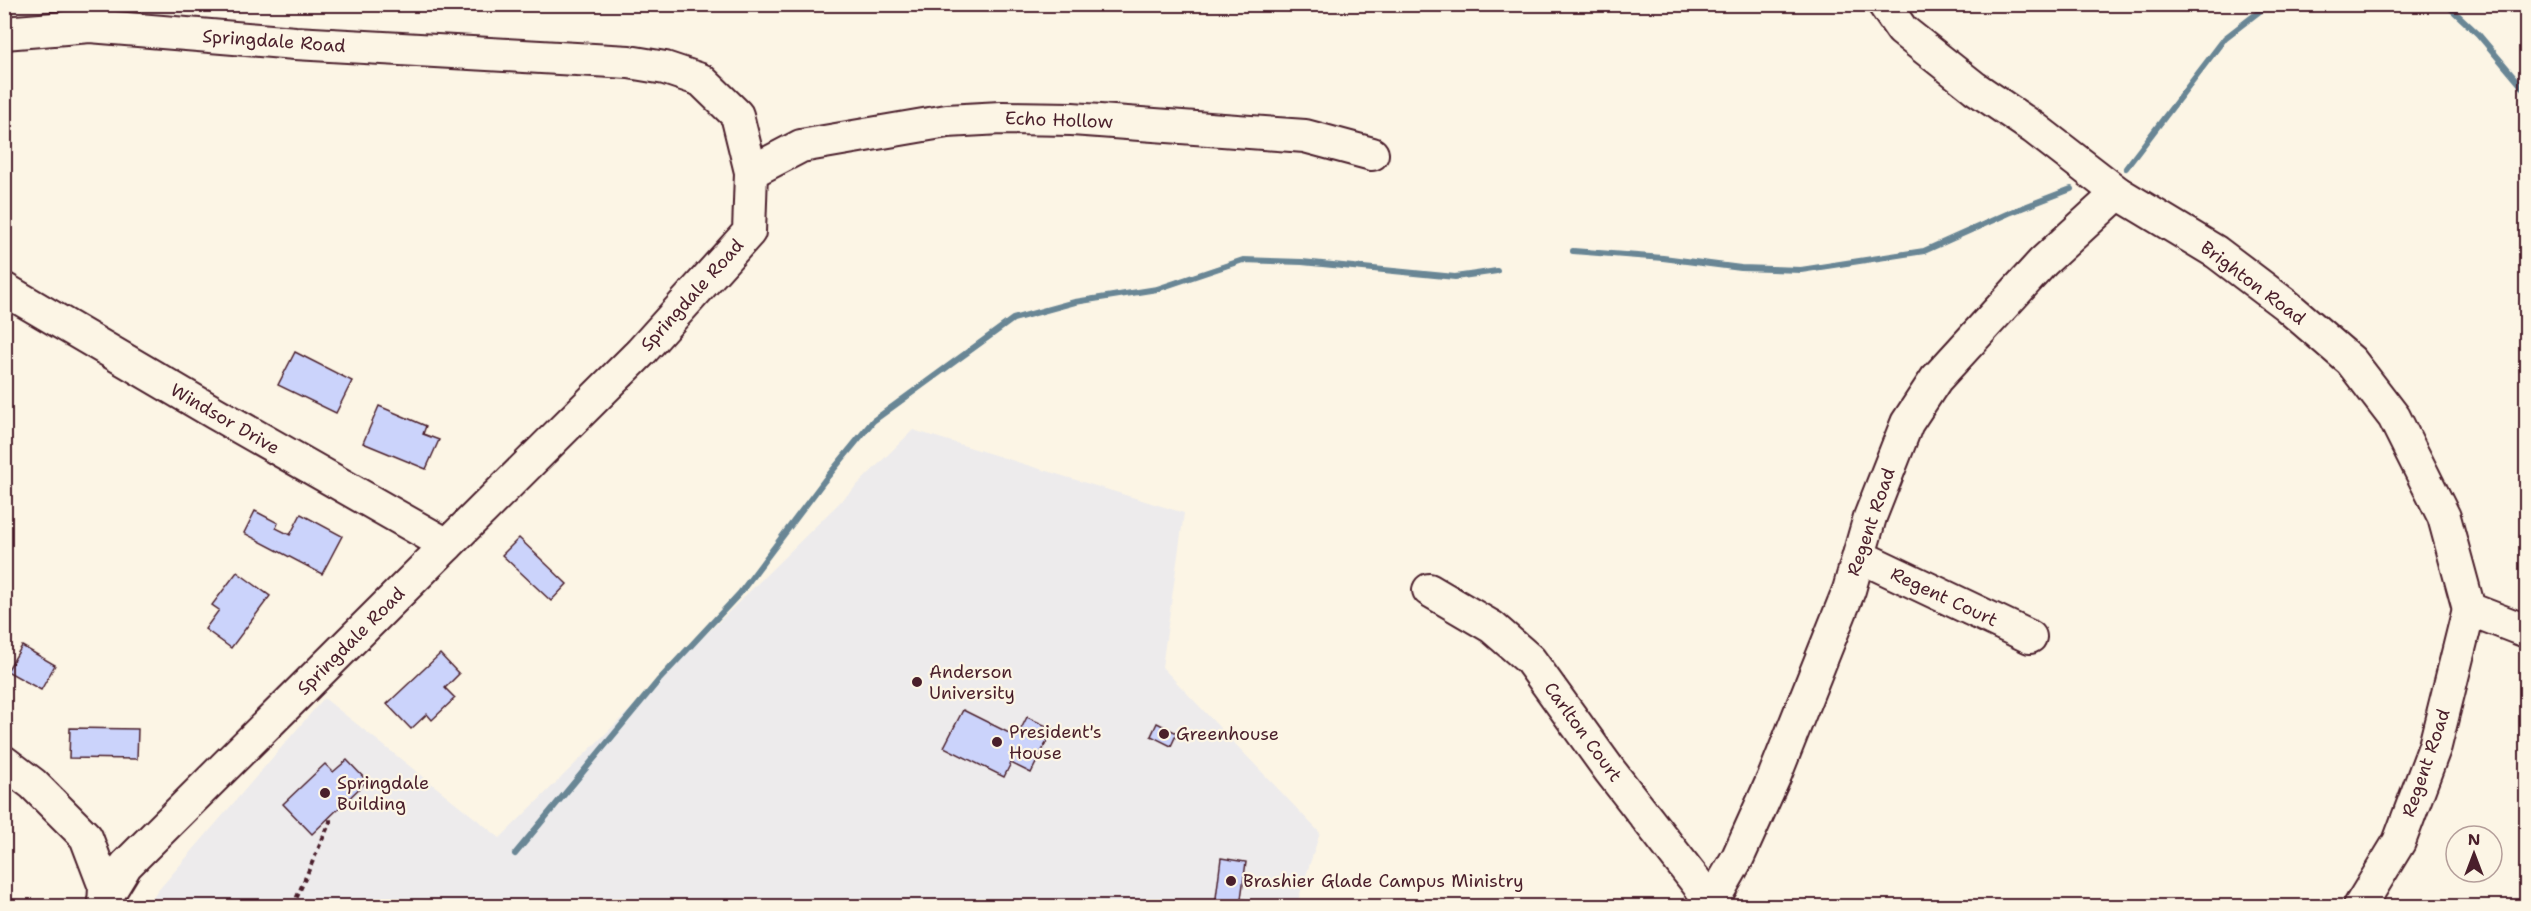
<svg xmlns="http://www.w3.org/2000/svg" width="2531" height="911" viewBox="0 0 2531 911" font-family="'Shantell Sans',sans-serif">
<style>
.built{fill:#edebec}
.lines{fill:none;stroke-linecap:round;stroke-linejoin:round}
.stream{stroke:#698695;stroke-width:6}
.building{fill:#cbd3fb;stroke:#4a1f2b;stroke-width:1.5}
.minor-casing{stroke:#4a1f2b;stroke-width:36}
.path{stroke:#4a1f2b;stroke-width:4;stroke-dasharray:4.5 4.5;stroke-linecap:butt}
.minor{stroke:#fcf5e5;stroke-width:32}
.poi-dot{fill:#4a1f2b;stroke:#fcf5e5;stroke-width:2}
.labels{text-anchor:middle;stroke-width:4.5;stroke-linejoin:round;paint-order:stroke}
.street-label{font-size:18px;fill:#4a1f2b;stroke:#fcf5e5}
.poi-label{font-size:18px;fill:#4a1f2b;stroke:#fcf5e5;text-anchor:start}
</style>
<rect width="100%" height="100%" fill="#fcf5e5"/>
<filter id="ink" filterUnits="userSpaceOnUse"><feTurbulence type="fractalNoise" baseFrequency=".0167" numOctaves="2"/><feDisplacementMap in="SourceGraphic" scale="12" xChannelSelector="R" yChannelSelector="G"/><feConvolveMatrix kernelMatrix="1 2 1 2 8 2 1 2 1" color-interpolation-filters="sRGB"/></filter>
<g filter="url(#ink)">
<path class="built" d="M913 430 1184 513 1162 667 1320 833 1296 906H147L149 901 324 698 500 838Z"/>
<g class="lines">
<g class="stream">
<path d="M2446 4 2478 34 2526 91"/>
<path d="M2126 168 2225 38 2269 4"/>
<path d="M1573 251 1663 258 1741 268 1801 270 1924 251 2009 213 2071 189"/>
<path d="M515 854 659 680 740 593 824 481 873 421 1013 319 1075 302 1157 289 1243 260 1302 262 1455 277 1497 271"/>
</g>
</g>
<g class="building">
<path d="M295 352 352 381 336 413 278 385Z"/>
<path d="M379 406 426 426 423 434 439 440 426 469 363 443Z"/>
<path d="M255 511 278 523 276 528 290 535 301 514 342 536 322 574 244 533Z"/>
<path d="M519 538 567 584 551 601 502 555Z"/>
<path d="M237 572 270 596 231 648 205 629 219 610 212 605Z"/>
<path d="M22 646 55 665 41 690 7 671Z"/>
<path d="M440 654 459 674 445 688 455 698 432 720 427 714 411 729 387 704Z"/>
<path d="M963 710 1017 737 1027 717 1053 729 1031 773 1011 763 1004 777 944 747Z"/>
<path d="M1157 723 1177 733 1171 746 1151 736Z"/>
<path d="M70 728 138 729 137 759 69 758Z"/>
<path d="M347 760 367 781 312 834 283 804 325 764 333 772Z"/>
<path d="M1221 858 1246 862 1241 899 1267 903V906H1215Z"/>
</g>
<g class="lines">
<defs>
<g id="minor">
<path d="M1884 4 1902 30 1975 88 2034 128 2118 193 2216 252 2286 305 2351 361 2394 417 2444 517 2469 609 2526 631"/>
<path d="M4 33 90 26 295 43 629 62 665 68 701 80 737 115 751 172 749 232 641 352 126 865 104 901"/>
<path d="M751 172 801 146 947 121 1001 118 1072 119 1305 136 1372 154"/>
<path d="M4 289 215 413 447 545"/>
<path d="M1859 556 2030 637"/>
<path d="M1429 590 1492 627 1530 660 1610 771 1715 906"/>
<path d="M4 762 33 784 86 837 105 887 104 906"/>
<path d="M1712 902 1738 857 1775 775 1849 590 1870 517 1907 423 1936 379 2043 262 2118 193"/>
<path d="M2360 906 2399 842 2435 746 2469 609"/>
</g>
</defs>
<use href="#minor" class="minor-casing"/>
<path class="path" d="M293 906 330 822V817"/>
<use href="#minor" class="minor"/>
</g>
</g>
<g class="poi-dot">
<circle cx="917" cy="682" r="6"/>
<circle cx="1164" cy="734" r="6"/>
<circle cx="997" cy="742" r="6"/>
<circle cx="325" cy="793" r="6"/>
<circle cx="1231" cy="881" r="6"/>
</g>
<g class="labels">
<g class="street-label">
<text transform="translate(274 41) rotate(4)" y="6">Springdale Road</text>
<text transform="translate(1059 120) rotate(2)" y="6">Echo Hollow</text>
<text transform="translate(2253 283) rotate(37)" y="6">Brighton Road</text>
<text transform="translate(692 295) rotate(-48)" y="6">Springdale Road</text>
<text transform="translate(225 419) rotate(30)" y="6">Windsor Drive</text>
<text transform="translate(1871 522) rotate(-71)" y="6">Regent Road</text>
<text transform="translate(1944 597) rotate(25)" y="6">Regent Court</text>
<text transform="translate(351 641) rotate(-45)" y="6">Springdale Road</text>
<text transform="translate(1583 732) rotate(54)" y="6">Carlton Court</text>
<text transform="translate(2426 763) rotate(-71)" y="6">Regent Road</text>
</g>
<g class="poi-label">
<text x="929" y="678">Anderson<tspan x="929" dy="21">University</tspan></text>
<text x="1009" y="738">President's<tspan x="1009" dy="21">House</tspan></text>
<text x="1176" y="740">Greenhouse</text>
<text x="337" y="789">Springdale<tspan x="337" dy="21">Building</tspan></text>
<text x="1243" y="887">Brashier Glade Campus Ministry</text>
</g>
</g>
<rect width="2531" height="911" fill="none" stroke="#fcf5e5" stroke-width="24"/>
<rect x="12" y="12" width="2507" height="887" fill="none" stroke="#4a1f2b" stroke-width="2" filter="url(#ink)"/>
<g transform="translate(2474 854)"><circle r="28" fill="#fcf5e5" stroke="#b59f9b" stroke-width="1.5"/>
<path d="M0-4.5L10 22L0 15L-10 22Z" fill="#4a1f2b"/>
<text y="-9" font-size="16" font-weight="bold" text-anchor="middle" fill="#4a1f2b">N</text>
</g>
</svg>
